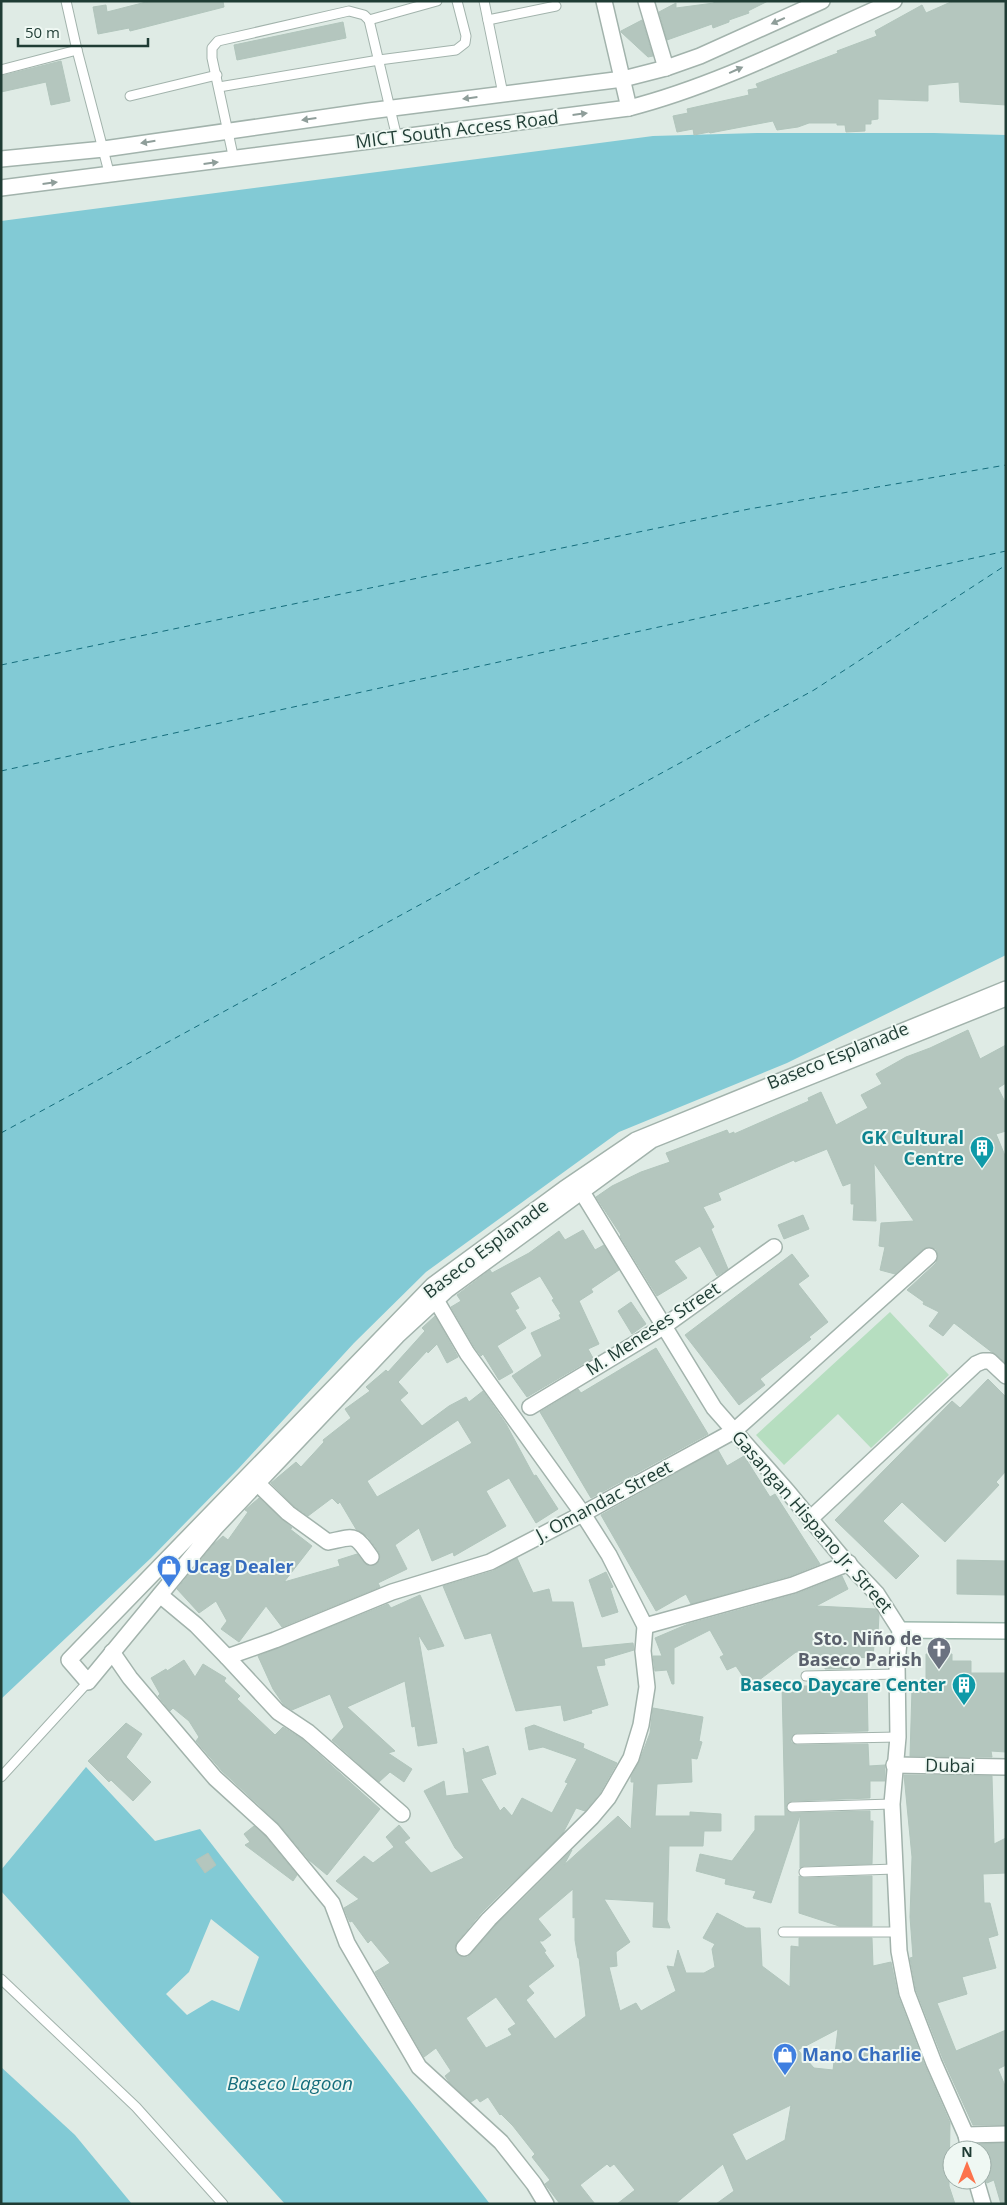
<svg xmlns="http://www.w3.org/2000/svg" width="1007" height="2205" viewBox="0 0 1007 2205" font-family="'Open Sans',sans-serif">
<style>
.green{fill:#b6dec0}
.water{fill:#82cad5;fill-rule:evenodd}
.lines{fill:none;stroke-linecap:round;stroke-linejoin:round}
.ferry{stroke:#156d7c;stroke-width:1;stroke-dasharray:6 5;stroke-linecap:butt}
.building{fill:#b4c6be;stroke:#b1c5bc;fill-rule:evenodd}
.lane-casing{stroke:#a2b3ac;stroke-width:11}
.street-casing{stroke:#a2b3ac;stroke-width:18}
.secondary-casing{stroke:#9db8ad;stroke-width:18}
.lane{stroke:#fff;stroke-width:9}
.street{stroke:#fff;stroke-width:15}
.secondary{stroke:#fff;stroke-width:15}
.oneway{fill:#8f9e9a}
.labels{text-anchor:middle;stroke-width:4;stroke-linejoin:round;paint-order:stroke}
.street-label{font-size:18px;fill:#1f3c34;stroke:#eff8f3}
.culture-label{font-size:18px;font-weight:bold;fill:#0d838f;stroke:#eff8f3;text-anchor:end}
.shop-label{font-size:18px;font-weight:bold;fill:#366cbe;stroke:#eff8f3;text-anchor:start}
.worship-label{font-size:18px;font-weight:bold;fill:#5b616d;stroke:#eff8f3;text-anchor:end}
.water-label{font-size:19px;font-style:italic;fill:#156d7c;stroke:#eff8f3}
</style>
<rect width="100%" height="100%" fill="#dfebe5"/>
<path class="green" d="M890 1312 949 1375 871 1448 838 1414 784 1465 756 1435Z"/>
<g class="water">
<path d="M757 133H934L1006 135V955L787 1063 619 1132 426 1272 354 1343 239 1468 151 1558 1 1699V221L653 136Z"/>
<path d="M86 1767 155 1841 200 1829 490 2204H285L1 1891V1870ZM211 1919 259 1957 239 2011 212 2000 187 2015 166 1994 189 1972Z"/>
<path d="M1 2067 75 2135 132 2204H1Z"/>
</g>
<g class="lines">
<g class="ferry">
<path d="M1 665 749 509 1006 465"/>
<path d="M1 771 1006 551"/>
<path d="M1 1133 814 690 1006 565"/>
</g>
</g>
<g class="building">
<path d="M150 1H223L224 7 130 31 129 28 98 34 93 7 106 5 107 12Z"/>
<path d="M714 1H768L748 11 749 13 729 20V22L713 28 712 24 667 40 659 12 676 3V8L714 3Z"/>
<path d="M953 1H1006V105L960 102 959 82 928 85V101L878 99V119L871 120V124H865V131L846 132 845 125H837V123H809L798 127 777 130 773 121 710 133 709 132 694 135 693 129 677 132 673 116 688 113 687 109 749 95 748 90 758 88 756 84 838 53 837 51 877 36 875 31 922 5 926 13Z"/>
<path d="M642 20 653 56 648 57 621 32V31Z"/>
<path d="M343 22 346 38 237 60 234 45Z"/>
<path d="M61 61 70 101 51 105 46 82 1 92V76Z"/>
<path d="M968 1030 980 1059 1006 1045V1083L998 1088 1006 1104V1131L996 1134 1006 1158V1363L954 1323 943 1336 929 1326 939 1312 923 1304 924 1302 907 1290 936 1263 938 1255 936 1249 928 1247 923 1249 895 1274 880 1270 885 1247 879 1246 881 1223 914 1221 874 1163 876 1221 853 1220 854 1204H851V1183L843 1186 827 1149 795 1162 794 1160 718 1193 721 1200 703 1207 714 1227 711 1229 728 1269 717 1276 700 1246 674 1261 687 1278 657 1296 620 1236 621 1235 596 1197 612 1186 641 1172 670 1162 666 1153 727 1130 729 1134 734 1132V1134L809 1101 808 1098 821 1092 836 1125 868 1108 861 1095 882 1084 876 1074 906 1057 930 1048Z"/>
<path d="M803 1215 809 1229 784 1239 778 1225Z"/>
<path d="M583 1230 595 1250 604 1245 619 1270 591 1289 593 1292 579 1301 599 1344 588 1349 593 1358 527 1397 512 1376 542 1356 531 1333 561 1319 559 1315 561 1314 552 1300 554 1299 540 1276 510 1293 519 1308 515 1310 526 1328 497 1346 513 1372 499 1380 483 1354 481 1356 475 1348 451 1307 461 1301 457 1295 490 1270 492 1273 529 1253 559 1231 565 1240Z"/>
<path d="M792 1254 809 1276 798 1284 828 1322 809 1337 811 1339 760 1379 765 1385 739 1405 685 1335Z"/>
<path d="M631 1302 646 1324 632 1334 618 1311Z"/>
<path d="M435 1316 458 1357 447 1363 437 1344 428 1353 427 1351 398 1382 408 1393 400 1400 422 1426 449 1406 466 1397 469 1402 483 1391 506 1424 534 1476 536 1475 558 1509 536 1523 509 1478 486 1491 506 1526 454 1556 453 1552 432 1561 419 1528 395 1545 407 1569 378 1583 380 1587 282 1627 266 1606 239 1642 221 1629 227 1621 216 1601 199 1613 177 1589 214 1544 223 1536 228 1540 248 1512 245 1510 259 1498 292 1528 290 1529 312 1546 284 1582 340 1566 338 1560 357 1554 367 1565 377 1564 380 1557 379 1552 368 1537 356 1529 340 1502 338 1504 332 1498 308 1516 294 1506 271 1483 296 1462 301 1467 324 1442 323 1440 351 1418 345 1409 370 1391 366 1387 386 1370 388 1372 425 1331 422 1328ZM458 1420 472 1443 377 1497 367 1481Z"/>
<path d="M656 1348 708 1434 591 1498 540 1412 578 1389 581 1393Z"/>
<path d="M988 1379 1006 1397V1471L996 1482 999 1485 945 1542 902 1502 883 1521 919 1556 896 1579 835 1520 952 1401 960 1408Z"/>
<path d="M718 1450 727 1466 744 1456 770 1497 775 1494 820 1564 790 1576 691 1604 686 1594 656 1611 601 1515Z"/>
<path d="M517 1558 533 1593 549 1589 552 1602H573L582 1648 633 1643 634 1650 604 1659 605 1665 596 1666 608 1705 591 1710 592 1713 564 1721 561 1705 516 1711 491 1633 465 1639 443 1586 493 1571Z"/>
<path d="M957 1560 1006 1561V1595L957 1594Z"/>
<path d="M606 1572 613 1587 610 1588 618 1612 602 1617 589 1580Z"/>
<path d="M842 1576 848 1589 816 1606 876 1609 879 1615 878 1633 875 1632 873 1658 852 1657 851 1669H825L826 1656 796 1652 750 1687 736 1666 727 1670 720 1657 724 1655 710 1630 674 1648V1684H672L667 1670 655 1671 653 1656H662L655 1638 688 1624 796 1594Z"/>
<path d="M420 1595 444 1646 428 1650 418 1634 437 1743 418 1746 415 1726 412 1727 405 1681 347 1707 395 1751 388 1753 412 1769 404 1782 390 1772 379 1782 332 1740 344 1727 330 1694 292 1710 284 1705 273 1689 258 1656 388 1604 391 1608Z"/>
<path d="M926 1654H952V1661H971V1673H1006V1752L991 1751 992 1757 910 1756 912 1689 926 1690Z"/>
<path d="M184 1660 195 1677 203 1664 226 1678 224 1681 240 1696 237 1699 275 1735 283 1727 302 1739 380 1809 327 1875 309 1860 278 1823 222 1771 196 1741 199 1737 189 1721 173 1708 170 1711 158 1696 160 1694 151 1678 166 1669 167 1671Z"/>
<path d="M851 1681 850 1685H867L868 1731 797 1733 792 1736 791 1742 797 1745 868 1744 869 1766 885 1765V1781H870V1798L792 1801 787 1804 786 1808 789 1812 792 1813 870 1811V1821H873L872 1864 804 1866 800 1868V1815L771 1903 753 1898 756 1891 725 1884 726 1879 696 1871 700 1854 732 1861 755 1830V1816H785L782 1686H825V1682Z"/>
<path d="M653 1708 703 1717 699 1741 702 1742 697 1759 691 1758 692 1782 657 1784 655 1816H690V1812L721 1814V1831H704L703 1846H669L667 1920 670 1928 653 1927 654 1902 604 1899 630 1942 616 1952 617 1966 609 1967 620 2011 636 2003 641 2011 676 1991 667 1966 674 1967 678 1950 686 1973H704L715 1967 712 1949 715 1944 703 1938 717 1913 746 1928H760L762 1966 790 1987 791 1946 799 1947V1938H872L873 1966 891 1962 898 1996 925 2066 950 2123 949 2186 955 2204H716L734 2191 723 2164 675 2204H617L635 2190 614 2164 610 2167 607 2164 580 2185 595 2204H560L545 2184 550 2180 532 2157 535 2154 513 2126 501 2114 500 2115 488 2097 480 2102 477 2098 471 2102 449 2082 445 2076 451 2071 436 2048 424 2057 375 1972 390 1963 371 1940 368 1943 352 1921 350 1922 348 1918 344 1908 359 1899 336 1881 364 1856 373 1863 394 1847 386 1837 399 1825 410 1838 404 1842 431 1873 464 1858 455 1848 424 1791 444 1781 446 1796 469 1793 463 1748 466 1753 488 1746 496 1774 481 1779 500 1811 504 1807 512 1816 522 1798 552 1813 568 1783 565 1782 577 1759 543 1747 529 1750 525 1728 534 1725 584 1744 583 1748 617 1763 600 1793 585 1811 576 1808 563 1833 482 1912 457 1942 455 1947 458 1955 468 1957 496 1925 572 1850 564 1865 618 1816 631 1829 634 1782H631V1777L639 1762 650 1733ZM573 1889V1918L575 1917V1940L578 1958H579L586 2016 555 2039 526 2000 534 1993 528 1986 554 1966 544 1952 546 1951 539 1941H543L551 1935 538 1919ZM496 1997 516 2024 508 2029 512 2035 486 2048 466 2018ZM838 2029 833 2070 814 2068 798 2050ZM791 2105 785 2140 746 2161 732 2134Z"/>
<path d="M126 1723 142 1734 126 1757 151 1782 133 1801 111 1780 109 1782 88 1761Z"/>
<path d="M904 1775 992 1776 994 1844 1006 1838V1873L983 1874 984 1903H990L998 1935 988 1938 996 1968 962 1977 967 1994 937 2003 956 2051 1006 2030V2065L998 2069 1006 2088V2125H973L943 2059 916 1990 910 1958 913 1957 910 1917 912 1857Z"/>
<path d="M254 1826 265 1836 297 1875 293 1881 245 1845 250 1842 244 1834Z"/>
<path d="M208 1853 216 1865 205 1873 196 1860Z"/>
<path d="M799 1876 804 1878 872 1876V1926H839L799 1913Z"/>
<path d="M1006 2143V2204H1001L994 2180 987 2183 982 2173V2150H980L979 2144Z"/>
</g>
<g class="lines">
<defs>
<g id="lane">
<path d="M66 1 77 50 110 176"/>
<path d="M484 1 503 94"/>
<path d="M369 20 437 1"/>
<path d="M488 20 556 6"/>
<path d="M1 70 77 50"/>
<path d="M219 87 379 60 456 50 465 43 466 36 457 1"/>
<path d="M130 96 217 75"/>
<path d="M234 160 212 58V48L218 41 349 11 364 15 369 20 397 138"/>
<path d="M806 1676 897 1674"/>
<path d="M797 1739 898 1737"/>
<path d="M1 1777 88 1682"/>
<path d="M792 1807 892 1804"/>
<path d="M804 1872 895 1869"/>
<path d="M783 1932H897"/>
<path d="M1 1979 136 2107 223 2204"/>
</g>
<g id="street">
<path d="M604 1 629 108"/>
<path d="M646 1 666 68"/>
<path d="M1 159 104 149 369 111 623 79 666 68 700 56 822 1"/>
<path d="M1 188 629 108C719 85 809 38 894 1"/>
<path d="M1006 989 636 1140 564 1189 433 1285 69 1660 88 1682 216 1527 397 1336 447 1290 652 1140 1006 998"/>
<path d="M582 1192 714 1408 788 1492 841 1556 877 1594 900 1630 897 1664 898 1737 892 1804 899 1951 907 1993 934 2063 966 2135 969 2150"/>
<path d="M436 1300 467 1353 583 1514 609 1555 645 1626 643 1651 647 1687 641 1725 631 1758 608 1798 592 1817 489 1919 464 1948"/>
<path d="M530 1407 663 1327 774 1247"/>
<path d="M258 1484 288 1513 328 1542C356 1536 354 1533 371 1557"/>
<path d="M811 1518 976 1364 983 1361H990L1006 1376"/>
<path d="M160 1595 196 1625 227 1657 278 1712 308 1732 402 1814"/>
<path d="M645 1626 793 1585 849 1563"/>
<path d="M112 1652 130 1678 215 1778 272 1830 332 1903 347 1943 419 2067 501 2142 534 2184 546 2204"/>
<path d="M227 1657 275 1640 392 1592 490 1562 586 1512 734 1431 929 1256"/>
<path d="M894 1765 1006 1767"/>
<path d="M966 2135 1006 2134"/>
<path d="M976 2180 983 2204"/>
</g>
<path id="secondary" d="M900 1630 1006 1631"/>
</defs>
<use href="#lane" class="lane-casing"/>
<use href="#street" class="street-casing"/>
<use href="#secondary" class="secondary-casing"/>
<use href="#lane" class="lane"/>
<use href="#street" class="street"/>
<use href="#secondary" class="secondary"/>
</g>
<defs><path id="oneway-solid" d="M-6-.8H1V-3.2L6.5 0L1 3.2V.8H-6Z" transform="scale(1.25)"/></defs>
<g class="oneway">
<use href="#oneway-solid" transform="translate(778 21) rotate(156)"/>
<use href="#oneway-solid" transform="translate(736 70) rotate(-24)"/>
<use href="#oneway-solid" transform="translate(470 98) rotate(173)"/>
<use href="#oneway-solid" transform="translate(580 114) rotate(-7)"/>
<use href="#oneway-solid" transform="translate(309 119) rotate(172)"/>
<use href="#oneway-solid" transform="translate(148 142) rotate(171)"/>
<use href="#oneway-solid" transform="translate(211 163) rotate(-7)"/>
<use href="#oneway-solid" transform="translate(50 183) rotate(-7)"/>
</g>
<defs>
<symbol id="building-pin" viewBox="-11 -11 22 30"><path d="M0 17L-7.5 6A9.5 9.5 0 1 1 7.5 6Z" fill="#0f9aa8" stroke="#eff8f3"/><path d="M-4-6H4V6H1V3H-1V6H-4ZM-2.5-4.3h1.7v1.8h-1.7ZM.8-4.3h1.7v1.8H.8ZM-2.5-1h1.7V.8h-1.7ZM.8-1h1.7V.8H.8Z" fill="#fff"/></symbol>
<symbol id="shop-pin" viewBox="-11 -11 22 30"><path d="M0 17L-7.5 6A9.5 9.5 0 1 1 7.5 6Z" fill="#3f7fe0" stroke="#eff8f3"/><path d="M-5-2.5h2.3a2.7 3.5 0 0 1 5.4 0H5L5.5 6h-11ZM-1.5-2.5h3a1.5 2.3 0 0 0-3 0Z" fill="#fff"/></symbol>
<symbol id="church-pin" viewBox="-11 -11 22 30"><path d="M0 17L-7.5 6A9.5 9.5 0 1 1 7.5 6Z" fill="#6b7280" stroke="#eff8f3"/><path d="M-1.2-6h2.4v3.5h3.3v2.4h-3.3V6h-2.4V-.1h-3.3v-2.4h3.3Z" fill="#fff"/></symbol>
</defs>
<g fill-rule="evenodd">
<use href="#building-pin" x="968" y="1134" width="28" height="38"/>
<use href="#shop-pin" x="155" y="1553" width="28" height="38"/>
<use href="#church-pin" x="925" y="1635" width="28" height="38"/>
<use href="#building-pin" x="950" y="1671" width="28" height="38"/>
<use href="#shop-pin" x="771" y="2041" width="28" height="38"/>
</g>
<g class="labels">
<g class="street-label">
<text transform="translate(457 130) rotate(-7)" y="6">MICT South Access Road</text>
<text transform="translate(838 1056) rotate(-22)" y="6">Baseco Esplanade</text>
<text transform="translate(486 1249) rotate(-37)" y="6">Baseco Esplanade</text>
<text transform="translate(653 1329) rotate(-33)" y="6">M. Meneses Street</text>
<text transform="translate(604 1501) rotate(-28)" y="6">J. Omandac Street</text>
<text transform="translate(812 1522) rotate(49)" y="6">Gasangan Hispano Jr. Street</text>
<text transform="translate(950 1766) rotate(1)" y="6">Dubai</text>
</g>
<g class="culture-label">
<text x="964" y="1144">GK Cultural<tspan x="964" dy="21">Centre</tspan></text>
<text x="946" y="1691">Baseco Daycare Center</text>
</g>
<g class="shop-label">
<text x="186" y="1573">Ucag Dealer</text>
<text x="802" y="2061">Mano Charlie</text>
</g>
<g class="worship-label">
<text x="922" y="1645">Sto. Niño de<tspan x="922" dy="21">Baseco Parish</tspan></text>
</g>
<g class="water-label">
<text x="290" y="2090">Baseco Lagoon</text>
</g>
</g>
<rect width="1007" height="2205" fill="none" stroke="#1f3c34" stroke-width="5"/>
<g transform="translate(967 2165)"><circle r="24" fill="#eff8f3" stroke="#9cada7"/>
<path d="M0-4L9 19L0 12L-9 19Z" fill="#fc734c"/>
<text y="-8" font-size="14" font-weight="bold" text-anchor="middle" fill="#1f3c34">N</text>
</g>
<path d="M18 38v8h130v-8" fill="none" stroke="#1f3c34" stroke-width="2.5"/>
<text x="25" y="38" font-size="15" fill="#1f3c34" stroke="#eff8f3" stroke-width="4" paint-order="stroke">50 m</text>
</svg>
